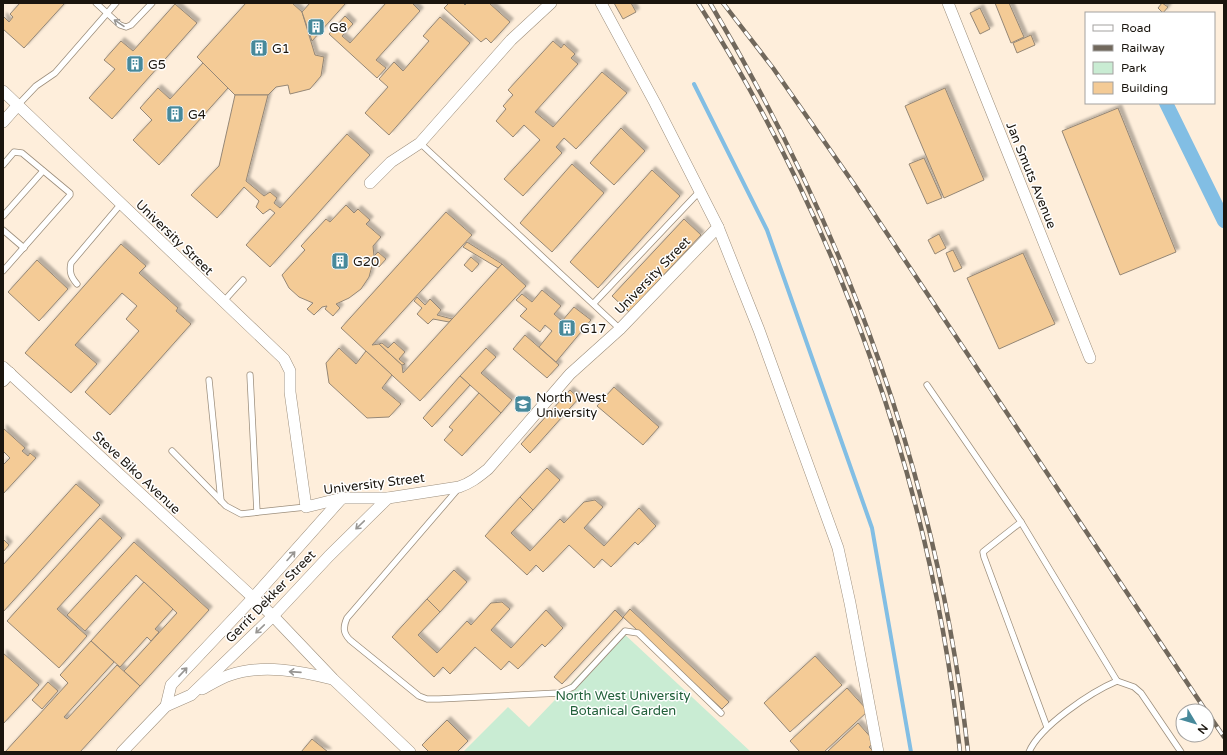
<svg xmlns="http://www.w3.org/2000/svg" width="1227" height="755" viewBox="0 0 1227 755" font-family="'Varela Round',sans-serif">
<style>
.green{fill:#c9ecd3}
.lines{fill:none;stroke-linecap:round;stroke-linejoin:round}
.stream{stroke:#82bee4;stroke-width:4}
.canal{stroke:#82bee4;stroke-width:14}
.building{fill:#f4cb96;stroke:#958776;filter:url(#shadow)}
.lane-casing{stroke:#9d8f7d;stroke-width:7}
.street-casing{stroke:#9d8f7d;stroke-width:12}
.lane{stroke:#fff;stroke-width:5.5}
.street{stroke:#fff;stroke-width:11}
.rail-casing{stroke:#71685c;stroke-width:4.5}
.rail{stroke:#fff;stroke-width:3;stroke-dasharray:9;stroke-linecap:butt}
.oneway{stroke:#989693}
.labels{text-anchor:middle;stroke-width:3;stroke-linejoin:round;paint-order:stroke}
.poi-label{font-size:13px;fill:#1a150e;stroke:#fff;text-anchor:start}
.street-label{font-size:13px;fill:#1a150e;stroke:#fff}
.park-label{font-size:13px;fill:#21603a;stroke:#fff}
</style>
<defs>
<filter id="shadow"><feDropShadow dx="3.5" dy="-3.5" stdDeviation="1" flood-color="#0004"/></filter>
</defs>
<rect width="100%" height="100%" fill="#feeedb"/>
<path class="green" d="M621 631 751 752H463L508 707 529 727Z"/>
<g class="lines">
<path class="stream" d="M694 84 767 230 872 528 911 752"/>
<path class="canal" d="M1166 103 1224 221"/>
</g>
<g class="building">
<path d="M20 3H65L24 48 3 29V16L9 22 13 17 10 14Z"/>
<path d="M246 3H292L302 12 315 55 324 57 321 76 310 89 290 94 288 85 276 87 268 95H235L197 57Z"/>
<path d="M310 3H346L312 41 302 12Z"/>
<path d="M386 3H412L420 11 376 60 386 68 377 78 329 34 345 16 353 24 342 36 350 43Z"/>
<path d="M449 3H463L465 5 467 3H489L510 22 491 43 486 38 481 42 444 8Z"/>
<path d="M614 3H631L636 12 623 19Z"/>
<path d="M995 3H1009L1024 37 1011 43Z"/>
<path d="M1162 3 1168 7 1163 13 1158 8Z"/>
<path d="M175 4 197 23 112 119 89 98 115 69 104 60 121 41 133 51Z"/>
<path d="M980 8 990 29 980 34 970 13Z"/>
<path d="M440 17 470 43 389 135 365 113 388 87 379 79 394 62 403 71 429 41 423 36Z"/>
<path d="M1031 35 1035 45 1017 53 1013 43Z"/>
<path d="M553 41 561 48 564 44 575 54 571 58 578 64 535 112 553 127 602 72 627 93 576 149 564 138 556 147 562 153 523 196 504 179 540 140 524 125 513 137 496 121 506 109 503 106 513 95 508 90Z"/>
<path d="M203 63 228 88 159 165 133 140 152 120 140 108 158 88 170 99Z"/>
<path d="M945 88 984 180 944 198 905 106Z"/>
<path d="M235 95H268L246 181 264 196 270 192 277 198 274 203 280 208 347 134 370 155 270 267 246 245 275 213 270 209 263 214 256 207 259 201 244 187 217 218 191 195 219 166Z"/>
<path d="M1118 108 1176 252 1120 275 1062 131Z"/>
<path d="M621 128 645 151 614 185 590 163Z"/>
<path d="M924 158 942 198 927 204 909 164Z"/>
<path d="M572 164 604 193 552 252 520 223Z"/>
<path d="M652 170 680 196 598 288 570 262Z"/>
<path d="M346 205 354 213 358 209 370 220 366 224 381 237 373 246 374 256 378 252 386 259 379 267 373 262 369 277 361 289 349 298 336 304 340 308 333 316 325 309 327 306 322 307 314 315 307 309 313 303 299 297 289 288 282 275 305 250 301 246 326 219 330 222Z"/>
<path d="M446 212 472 235 372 345 379 344 402 365 403 373 502 264 526 286 420 401 341 328Z"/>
<path d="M684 219 701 235 629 312 612 296Z"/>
<path d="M939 234 946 248 935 254 928 240Z"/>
<path d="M467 242 502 264 498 268 463 247Z"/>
<path d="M121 244 146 266 139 273 178 308 176 311 191 324 110 415 85 392 139 331 126 319 137 306 122 293 75 345 97 364 71 393 25 353Z"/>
<path d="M953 250 962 268 954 272 946 253Z"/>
<path d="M1023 253 1055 324 999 349 967 278Z"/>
<path d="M471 257 479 264 472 272 464 265Z"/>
<path d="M37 260 68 289 39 321 8 292Z"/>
<path d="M542 290 561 306 554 314 562 321 574 307 591 320 556 362 539 347 552 331 545 325 540 332 520 316 527 309 516 300 522 294 532 302Z"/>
<path d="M417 297 425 305 430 299 441 310 437 315 452 319 449 322 433 319 428 324 417 314 422 308 414 301Z"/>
<path d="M525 335 559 365 547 378 513 349Z"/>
<path d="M394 342 405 352 399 359 405 364 402 365 379 344 382 343 388 348Z"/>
<path d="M339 348 356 364 366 351 392 375 382 388 401 404 389 417 367 418 329 383 326 363Z"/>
<path d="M486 348 496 357 481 373 512 400 501 413 460 376Z"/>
<path d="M460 376 470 385 432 427 423 418Z"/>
<path d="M614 387 659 427 643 445 597 406Z"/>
<path d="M570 390 579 398 530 453 521 444Z"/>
<path d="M479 393 501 413 462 456 444 440 453 430 449 427Z"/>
<path d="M3 428 25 448 22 451 28 456 30 453 36 458 3 494V463L4 464 10 458 3 451Z"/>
<path d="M547 468 560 480 533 510 520 497Z"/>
<path d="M76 484 100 505 3 612V565Z"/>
<path d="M520 497 533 510 511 533 530 551 560 519 564 523 584 502 595 500 603 507 584 528 604 546 639 508 656 526 638 545 635 542 611 567 602 559 594 568 569 545 543 572 536 565 527 575 485 536Z"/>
<path d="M100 518 122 538 57 609 87 636 59 668 7 621Z"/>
<path d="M3 539 9 545 3 552Z"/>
<path d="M134 542 209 610 140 686 124 671 177 613 136 575 85 631 67 615Z"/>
<path d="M454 570 467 582 440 612 427 599Z"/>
<path d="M144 582 173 609 155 629 159 632 151 641 147 637 120 667 91 641Z"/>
<path d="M427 599 440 612 418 635 437 653 467 621 471 625 491 603 502 602 510 609 491 630 511 648 546 610 563 628 545 647 542 644 518 669 509 661 501 670 475 647 450 674 443 667 434 677 392 637Z"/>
<path d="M630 609 729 702 722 709 623 617Z"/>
<path d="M615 610 623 618 562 684 554 677Z"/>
<path d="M91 641 114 662 64 717 67 719 117 665 140 686 80 752H5L68 683 60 675Z"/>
<path d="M3 653 39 685 3 724Z"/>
<path d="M815 656 842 685 790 732 764 703Z"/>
<path d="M48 682 58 691 42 709 32 700Z"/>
<path d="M847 688 868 711 824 752H800L790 741Z"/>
<path d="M447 720 468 741 457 752H429L422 745Z"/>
<path d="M858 723 875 742 869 747 874 752H827Z"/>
<path d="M312 739 328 752H301Z"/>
</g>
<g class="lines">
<defs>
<g id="lane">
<path d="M96 3 120 25 126 27 131 25 152 3"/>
<path d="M18 105 36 86 55 73 116 3"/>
<path d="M420 143 620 329"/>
<path d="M3 165 14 152 22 153 70 193V195L3 271"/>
<path d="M3 216 43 171"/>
<path d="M3 230 24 248"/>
<path d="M77 284C71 277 69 272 71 263L120 205"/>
<path d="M223 302 243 280"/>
<path d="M594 303 699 192"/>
<path d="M250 375 257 512"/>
<path d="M209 380 221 501"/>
<path d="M927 385 1021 522 1117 681"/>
<path d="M172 451 226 506 241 514 306 507"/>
<path d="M458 489 347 618C343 627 343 633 350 640L419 696 427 699H439L559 693 573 687 625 631 638 633 721 713"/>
<path d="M1021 522 988 548 983 552 984 557 1047 727"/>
<path d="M1029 752C1040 726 1091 692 1117 681L1134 687 1141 693 1181 752"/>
</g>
<g id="street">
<path d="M948 3 1090 358"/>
<path d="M3 91 284 359 290 371V392L306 507 342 498H388L459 487C471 483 478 477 488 469L570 374 620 329 718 227 655 103 601 3"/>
<path d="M3 122 18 105"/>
<path d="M370 183 391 162 420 143 511 40 551 3"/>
<path d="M718 227 759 330 838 548 850 603 878 752"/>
<path d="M3 367 273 616 333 679 410 752"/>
<path d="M3 381 10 373"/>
<path d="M202 689C211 684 221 678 230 675 262 664 300 671 332 679"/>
<path d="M166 706 171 685 253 598 342 498"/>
<path d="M122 752 166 706 191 695 273 616 329 556 388 498"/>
</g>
</defs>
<use href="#lane" class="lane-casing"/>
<use href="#street" class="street-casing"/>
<use href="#lane" class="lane"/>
<use href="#street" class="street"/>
<defs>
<g id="rail">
<path d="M698 3C840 225 933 490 960 752"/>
<path d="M710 3C849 237 938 480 968 752"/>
<path d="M723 3 773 68 856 187 1206 711"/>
<path d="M1207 712 1224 737"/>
</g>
</defs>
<use href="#rail" class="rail-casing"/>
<use href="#rail" class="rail"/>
</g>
<defs><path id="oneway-shaft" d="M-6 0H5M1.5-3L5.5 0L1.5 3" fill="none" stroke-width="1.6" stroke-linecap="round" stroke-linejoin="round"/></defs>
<g class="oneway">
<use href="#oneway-shaft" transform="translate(119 23) rotate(-146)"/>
<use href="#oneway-shaft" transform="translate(360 525) rotate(136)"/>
<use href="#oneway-shaft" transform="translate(291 556) rotate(-48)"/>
<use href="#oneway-shaft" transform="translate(260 629) rotate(136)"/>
<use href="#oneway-shaft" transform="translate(183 672) rotate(-47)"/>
<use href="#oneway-shaft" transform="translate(295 672) rotate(-176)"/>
</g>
<defs>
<symbol id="building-square" viewBox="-11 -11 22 22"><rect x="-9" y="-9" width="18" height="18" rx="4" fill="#47899b" stroke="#fff"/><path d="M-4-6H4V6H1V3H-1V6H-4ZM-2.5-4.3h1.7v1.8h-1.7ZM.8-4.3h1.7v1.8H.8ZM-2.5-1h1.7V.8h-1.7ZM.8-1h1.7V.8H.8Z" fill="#fff"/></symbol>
<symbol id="university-square" viewBox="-11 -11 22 22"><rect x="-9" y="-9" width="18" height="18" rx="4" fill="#47899b" stroke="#fff"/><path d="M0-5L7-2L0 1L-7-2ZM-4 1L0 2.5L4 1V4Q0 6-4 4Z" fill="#fff"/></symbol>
</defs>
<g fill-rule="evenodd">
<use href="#building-square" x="306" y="17" width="20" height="20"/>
<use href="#building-square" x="249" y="38" width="20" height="20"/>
<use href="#building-square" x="125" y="54" width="20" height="20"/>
<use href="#building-square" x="165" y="104" width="20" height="20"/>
<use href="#building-square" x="330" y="251" width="20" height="20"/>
<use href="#building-square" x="557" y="318" width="20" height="20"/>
<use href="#university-square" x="513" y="394" width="20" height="20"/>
</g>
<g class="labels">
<g class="poi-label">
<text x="329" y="32">G8</text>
<text x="272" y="53">G1</text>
<text x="148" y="69">G5</text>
<text x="188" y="119">G4</text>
<text x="353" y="266">G20</text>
<text x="580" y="333">G17</text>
<text x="536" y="402">North West<tspan x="536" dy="15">University</tspan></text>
</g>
<g class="street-label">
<text transform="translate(1032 175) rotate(68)" y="5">Jan Smuts Avenue</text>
<text transform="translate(175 237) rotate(44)" y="5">University Street</text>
<text transform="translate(652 275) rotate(-46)" y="5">University Street</text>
<text transform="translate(137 472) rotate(43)" y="5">Steve Biko Avenue</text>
<text transform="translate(374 483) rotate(-7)" y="5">University Street</text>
<text transform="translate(270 596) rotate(-46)" y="5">Gerrit Dekker Street</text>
</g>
<g class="park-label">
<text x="623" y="700">North West University<tspan x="623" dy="15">Botanical Garden</tspan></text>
</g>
</g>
<rect width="1227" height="755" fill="none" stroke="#1a150e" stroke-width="8"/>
<rect x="1085" y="12" width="130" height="92" fill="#ffffff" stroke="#a3a19f"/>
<rect x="1093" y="25" width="20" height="6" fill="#ffffff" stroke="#a3a19f"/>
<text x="1121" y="32" font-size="12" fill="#1a150e">Road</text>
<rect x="1093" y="45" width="20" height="6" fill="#71685c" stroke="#a3a19f"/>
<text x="1121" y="52" font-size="12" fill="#1a150e">Railway</text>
<rect x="1093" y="62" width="20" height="12" fill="#c9ecd3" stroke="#a3a19f"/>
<text x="1121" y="72" font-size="12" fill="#1a150e">Park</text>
<rect x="1093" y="82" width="20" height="12" fill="#f4cb96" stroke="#a3a19f"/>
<text x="1121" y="92" font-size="12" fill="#1a150e">Building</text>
<g transform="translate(1195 723) rotate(128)"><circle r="19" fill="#ffffff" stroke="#a3a19f"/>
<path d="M0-3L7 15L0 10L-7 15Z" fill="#47899b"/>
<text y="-6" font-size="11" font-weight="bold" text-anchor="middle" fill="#1a150e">N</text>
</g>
</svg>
